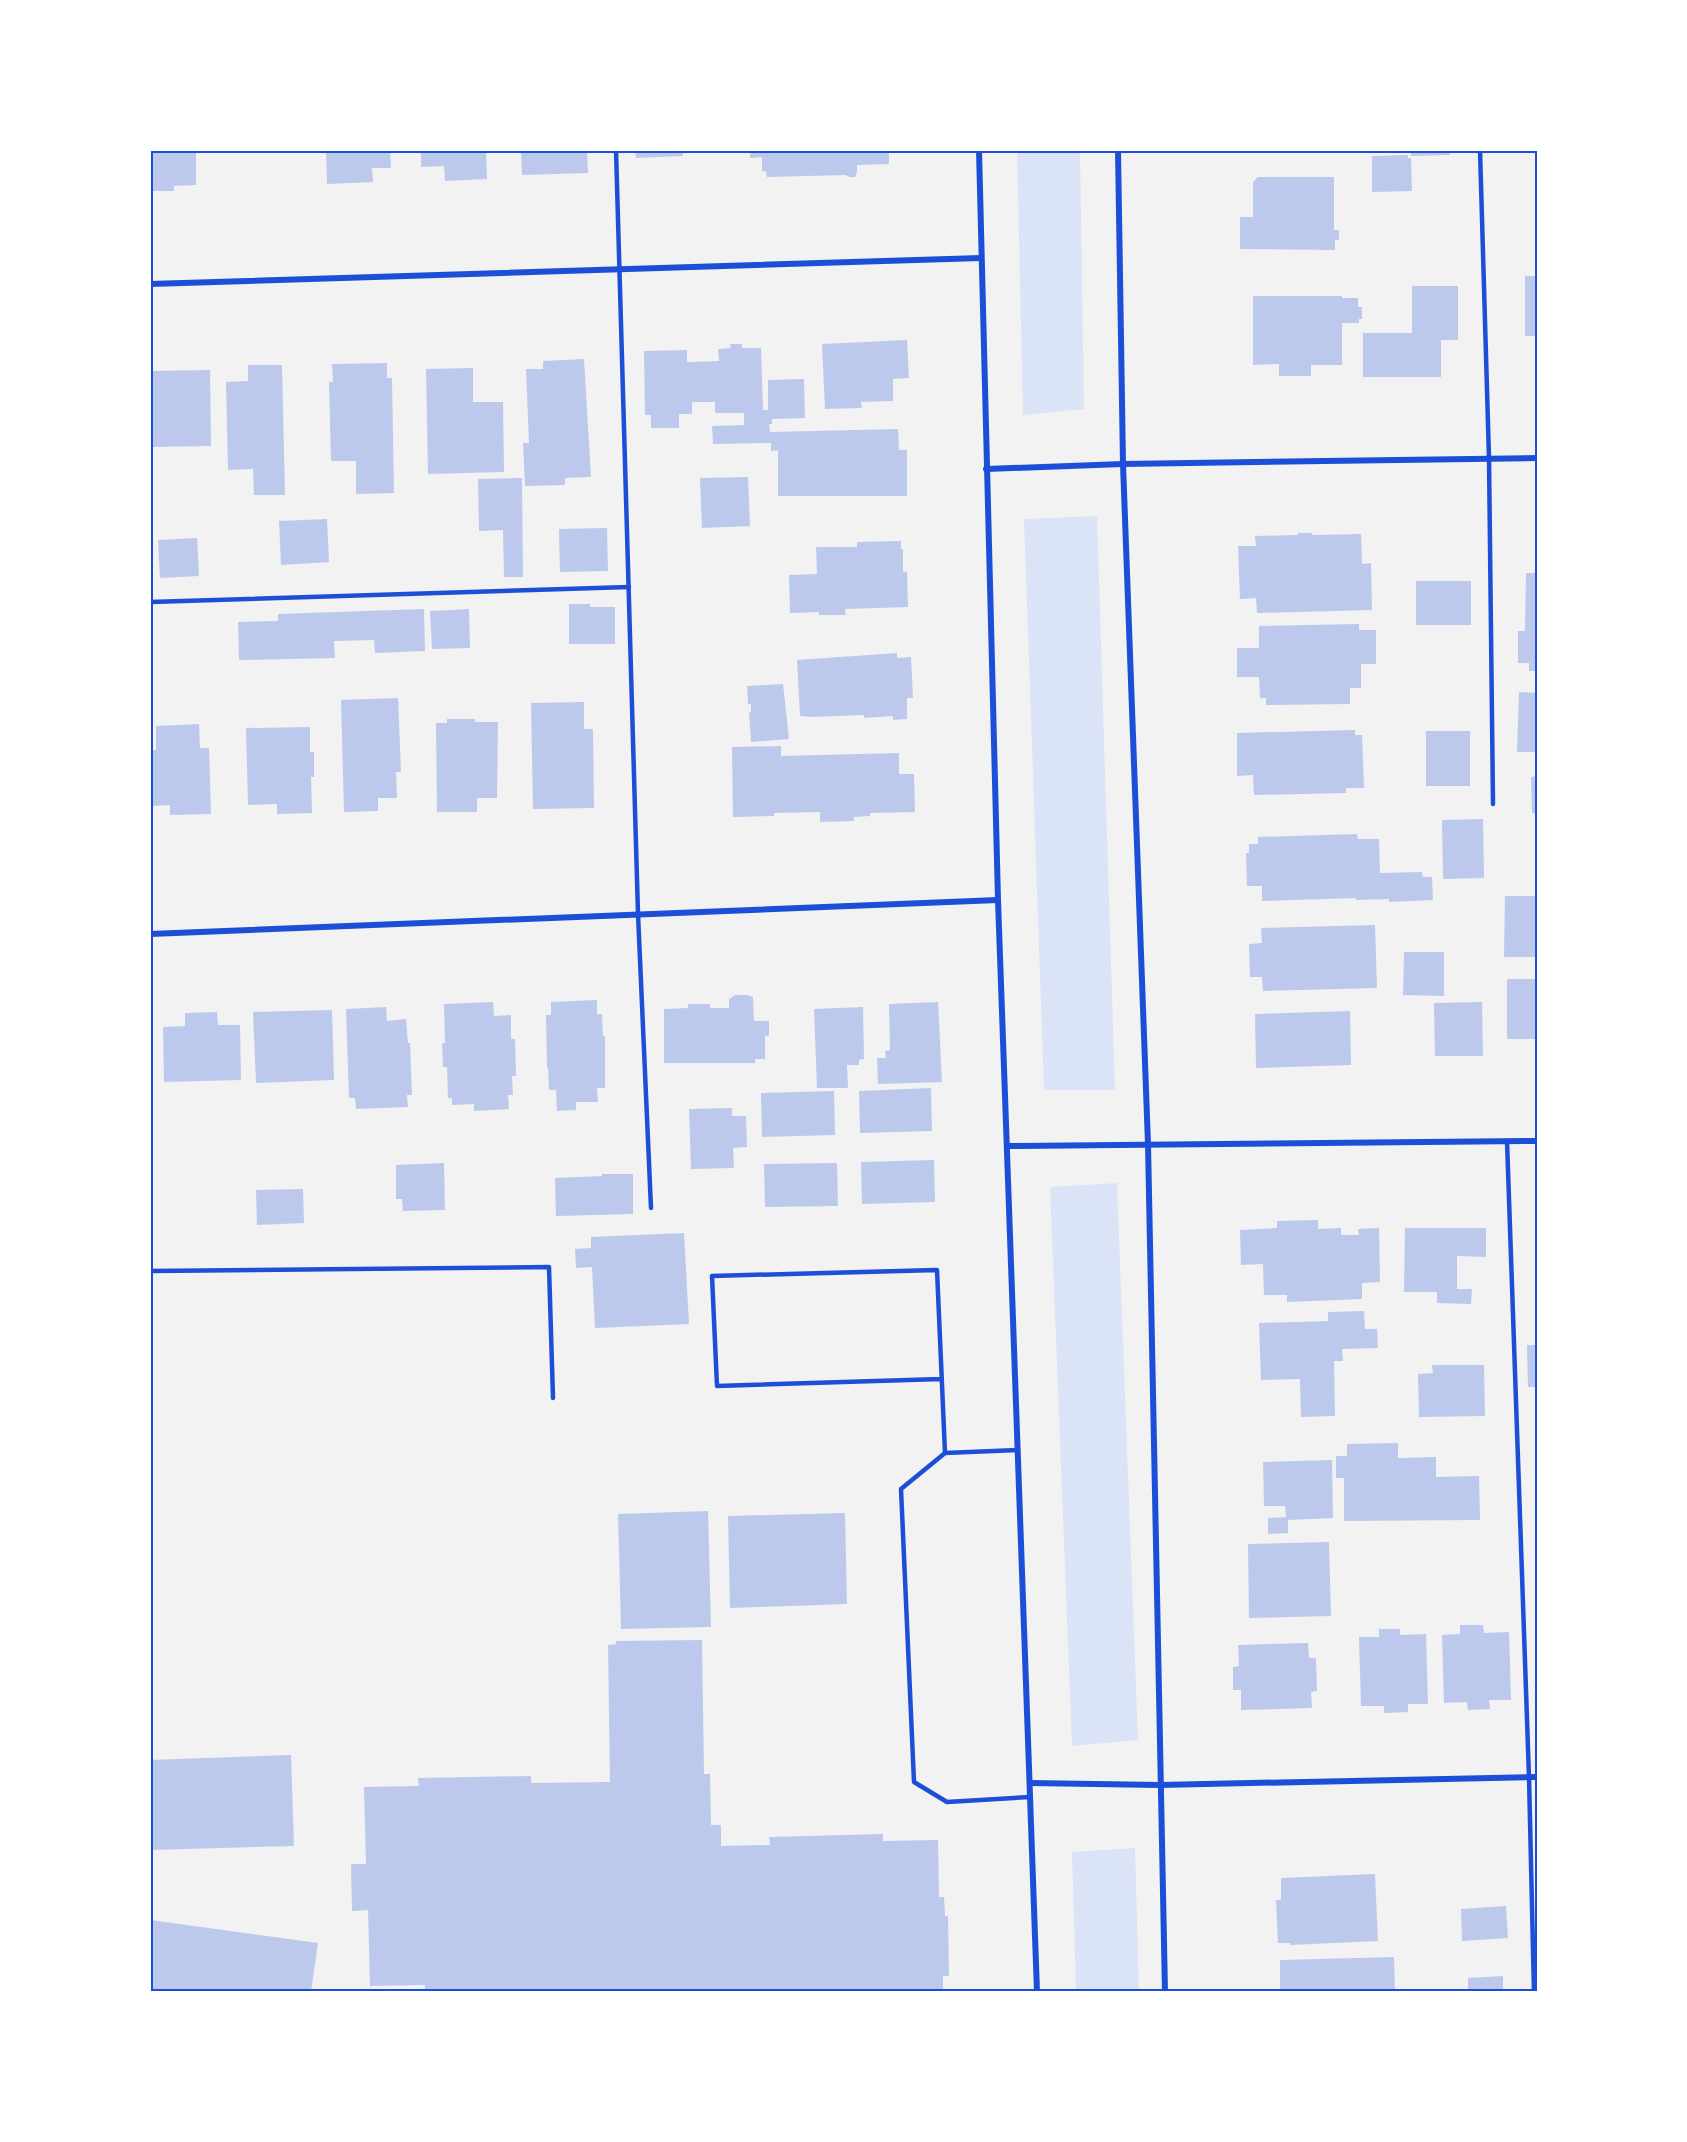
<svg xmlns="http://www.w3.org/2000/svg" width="1687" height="2142" viewBox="0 0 1687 2142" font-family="Montserrat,sans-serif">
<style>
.green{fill:#dbe4f7}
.building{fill:#bdc9ec}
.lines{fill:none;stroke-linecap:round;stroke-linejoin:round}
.service{stroke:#1d4ed8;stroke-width:4.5}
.minor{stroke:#1d4ed8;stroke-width:6}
.neatline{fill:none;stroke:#1d4ed8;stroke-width:2}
</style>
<rect width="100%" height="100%" fill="#f2f2f2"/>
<g class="green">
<path d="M1017 150H1080L1084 409 1023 415Z"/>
<path d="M1097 516 1115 1090H1044L1024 519Z"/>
<path d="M1117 1183 1138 1740 1072 1746 1050 1187Z"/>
<path d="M1135 1848 1139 1992H1076L1072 1852Z"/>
</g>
<g class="building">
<path d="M150 150H196V185L174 186V191H153V186L150 187Z"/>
<path d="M326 150H390L391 168H372L373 182 327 184Z"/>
<path d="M421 150H486L487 179 445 181 444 166 421 167Z"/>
<path d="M521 150H587L588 173 522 175Z"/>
<path d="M635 150H683V156L636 158Z"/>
<path d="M750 150H889V164L857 165V172L855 177H849L846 175 767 177 766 171H762V157L750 158Z"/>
<path d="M1411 150H1450V155L1411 156Z"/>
<path d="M1408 155V158H1411L1412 191 1372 192V156Z"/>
<path d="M1258 177H1334V230H1339V240H1335V250L1240 249V217H1253V182Z"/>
<rect x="1525" y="276" width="12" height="60"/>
<path d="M1412 286H1458V340H1441V377H1363V333H1412Z"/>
<path d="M1253 296H1342V298H1358V307H1362V319H1359V323H1342V365H1311V376H1279V364L1253 365Z"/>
<path d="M907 340 909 378 893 379V401L861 402 862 408 825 409 822 344Z"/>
<path d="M730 344H742V348H761L763 410H768V380L804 379 805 418 772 419V424H769L770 432 898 429 899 450H907V496H778V450L771 451V443L713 444 712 426 744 425V413H715V402H692V414H679V428H651V415H645L644 351 687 350V362L719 361 718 349 731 348Z"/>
<path d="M584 359 591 477 565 478V485L525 486 523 443H529L526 369H543V361Z"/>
<path d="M387 363V378H392L394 493 356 494V461H331L329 382H333L332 364Z"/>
<path d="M248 365H282L285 495H254L253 469 228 470 226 382 248 381Z"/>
<path d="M473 368V402H503L504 472 428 474 426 369Z"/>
<path d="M210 370 211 446 150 447V371Z"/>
<path d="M748 477 750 526 702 528 700 478Z"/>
<path d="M522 478 523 577H504L503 530 479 531 478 479Z"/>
<path d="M327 519 329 562 281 565 279 521Z"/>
<path d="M607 528 608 571 560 572 559 529Z"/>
<path d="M1298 533H1312V535L1361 534 1362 564 1371 563 1372 610 1257 613 1256 598 1240 599 1238 546H1256L1255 536 1298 535Z"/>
<path d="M197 538 199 576 160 578 158 540Z"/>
<path d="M901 541V549H903V572H907L908 607 845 609 846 615H819V612L790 613 789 575 817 574 816 547H857V542Z"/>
<path d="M1526 573H1537V671H1529V663H1518V631H1525Z"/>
<rect x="1416" y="581" width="55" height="44"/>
<path d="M569 604H590V607H615V644H569Z"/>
<path d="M424 609 425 651 375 653 374 640 334 641 335 658 239 660 238 622 278 621V614Z"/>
<path d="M469 609 470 648 432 649 430 611Z"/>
<path d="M1359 624V630H1376V664H1361V688H1350V704L1266 705V698H1260L1259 677H1237V648H1259V626Z"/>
<path d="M897 653V658L911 657 913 698H907V719L893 720V716L864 718V715L813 717 800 716 797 660Z"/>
<path d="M783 684 789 739 751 742 749 712H751V704H748L747 686Z"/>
<path d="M1519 692 1537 693V752H1517Z"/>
<path d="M398 698 401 772H396L397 798H378V811L344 812 341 700Z"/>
<path d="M584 702V729H593L594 808 533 809 531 703Z"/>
<path d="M447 719H475V722H498L497 798H477V812H437L436 723H447Z"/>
<path d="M199 724 200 748H209L211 814 170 815V805L152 806 151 750H156V726Z"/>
<path d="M310 727V752H314V777H311L312 813 277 814V804L248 805 246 728Z"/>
<path d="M1355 730V735H1362L1364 788H1346V793L1254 795 1253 775 1237 776V733Z"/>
<rect x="1426" y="731" width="44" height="55"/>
<path d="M781 746V756L899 753V774H914L915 812 870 813V816L854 817V821L820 822V812L774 813V816L733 817 732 747Z"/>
<path d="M1537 776V813H1532L1531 777Z"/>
<path d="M1483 819 1484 878 1443 879 1442 820Z"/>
<path d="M1357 834 1358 839H1379L1380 873 1422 872 1423 877H1432L1433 900 1389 902V899L1356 900V898L1262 901V886H1247L1246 853H1249V844H1258V837Z"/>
<path d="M1505 896H1537V957H1504Z"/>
<path d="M1375 925 1377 988 1263 991 1262 977H1250L1249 944 1262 943 1261 928Z"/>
<path d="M1404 952H1444V996L1403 995Z"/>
<rect x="1507" y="979" width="30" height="60"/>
<path d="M735 995H747L753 997 754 1021H769V1036H765V1059H755V1063H664V1009L688 1008V1004H710V1008H729V999Z"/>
<path d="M597 1000V1014H602L603 1036H605V1088H597L598 1102H576V1110L557 1111 556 1090H549L548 1068H547L546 1015H551V1002Z"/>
<path d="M493 1002 494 1016 511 1015V1039H515L516 1076H512L513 1095H508L509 1109 474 1111V1104L452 1105V1098H448L447 1067H443L442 1043H445L444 1004Z"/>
<path d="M938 1002 942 1082 878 1084 877 1058H886L885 1051 890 1050 889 1004Z"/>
<path d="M1482 1002 1483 1056H1435L1434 1003Z"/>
<path d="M386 1007 387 1021 406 1019 408 1043H410L412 1095H407L408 1107 356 1109 355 1098H349L346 1009Z"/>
<path d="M863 1007 864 1059 859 1060V1065H847L848 1088H817L814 1009Z"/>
<path d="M332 1010 334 1080 256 1083 253 1012Z"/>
<path d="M1350 1011 1351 1065 1256 1068 1255 1014Z"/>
<path d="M217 1012 218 1025H240L241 1080 164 1082 163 1027 185 1026V1013Z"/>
<path d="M150 1053H152L153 1086H150Z"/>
<path d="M931 1088 932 1131 860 1133 859 1091Z"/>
<path d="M834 1091 835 1135 762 1137 761 1093Z"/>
<path d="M732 1108V1116H746L747 1147 733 1148 734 1168 691 1169 689 1109Z"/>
<path d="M934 1160 935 1202 862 1204 861 1162Z"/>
<path d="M444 1163 445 1210 403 1211 402 1199H396V1165Z"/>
<path d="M837 1163 838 1206 765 1207 764 1164Z"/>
<path d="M602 1174H633V1214L556 1216 555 1178 602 1176Z"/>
<path d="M303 1189 304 1223 257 1225 256 1190Z"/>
<path d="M1318 1220V1229L1341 1228V1235H1359L1358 1229 1379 1228 1380 1282 1362 1283V1299L1287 1302V1295H1264L1263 1264 1241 1265 1240 1230 1277 1228V1221Z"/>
<path d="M1405 1228H1486V1257L1457 1256V1289H1472L1471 1304 1437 1303V1292H1404Z"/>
<path d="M684 1233 689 1324 595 1328 592 1267 576 1268 575 1249 591 1248V1237Z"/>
<path d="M1364 1311 1365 1329H1377L1378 1348 1342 1349 1343 1361H1334L1335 1416 1301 1417 1300 1379 1261 1380 1259 1323 1328 1321V1312Z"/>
<path d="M1527 1345H1537V1387H1528Z"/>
<path d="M1432 1365H1484L1485 1416 1419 1417 1418 1374 1433 1373Z"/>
<path d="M1398 1443V1458L1436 1457V1477L1479 1476 1480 1520 1344 1521V1478H1336V1456H1347V1444Z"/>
<path d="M1332 1460 1333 1518 1288 1520V1533L1268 1534V1518L1286 1517 1285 1506H1264L1263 1462Z"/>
<path d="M708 1511 711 1627 621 1629 618 1514Z"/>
<path d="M845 1513 847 1604 730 1608 728 1516Z"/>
<path d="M1329 1542 1331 1616 1249 1618 1248 1544Z"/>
<path d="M1460 1625H1483L1484 1633 1509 1632 1511 1700H1489L1490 1709 1468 1710 1467 1702 1444 1703 1442 1635 1460 1634Z"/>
<path d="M1379 1629H1400V1635L1426 1634 1428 1704H1408V1712L1384 1713V1706H1361L1359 1637H1379Z"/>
<path d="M702 1640 704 1774H710L711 1825H721V1846L770 1845 769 1837 883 1834V1841L938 1840 939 1897H944L945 1916H948L949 1976H943V1992H527V1990L425 1992V1985L370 1986 368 1910 352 1911 351 1864H366L364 1787 419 1786 418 1778 531 1776V1783L610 1782 608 1645 616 1644V1641Z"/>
<path d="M1308 1643 1309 1658H1316L1317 1691 1311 1692 1312 1708 1241 1710V1690H1233V1667L1239 1666 1238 1645Z"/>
<path d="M291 1755 294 1846 150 1850V1760Z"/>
<path d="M1375 1874 1378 1941 1290 1945V1943H1278L1276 1900H1281V1878Z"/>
<path d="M1506 1906 1508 1938 1462 1941 1461 1909Z"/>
<path d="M150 1920 318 1943 311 1992H150Z"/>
<path d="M1394 1957 1395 1992H1280V1960Z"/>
<path d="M1503 1976V1992H1468V1978Z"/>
</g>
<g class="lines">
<g class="service">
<path d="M616 150 638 914 651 1208"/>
<path d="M1480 150 1489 458 1493 804"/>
<path d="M150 602 629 587"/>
<path d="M1507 1141 1529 1777 1534 1992"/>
<path d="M150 1271 549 1267 553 1398"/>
<path d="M941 1379 717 1386 712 1276 937 1270 945 1453"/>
<path d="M1018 1450 945 1453 901 1489 914 1782 947 1802 1030 1797"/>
</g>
<g class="minor">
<path d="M979 150 998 900 1037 1992"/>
<path d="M1118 150 1123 464 1148 1144 1165 1992"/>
<path d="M150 284 981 258"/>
<path d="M986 469 1123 464 1537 458"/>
<path d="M150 934 998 900"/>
<path d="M1007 1146 1537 1141"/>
<path d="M1030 1783 1160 1785 1537 1777"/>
</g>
</g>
<rect width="1687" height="2142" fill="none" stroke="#ffffff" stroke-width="303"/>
<rect x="152" y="152" width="1384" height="1838" class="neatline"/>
</svg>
